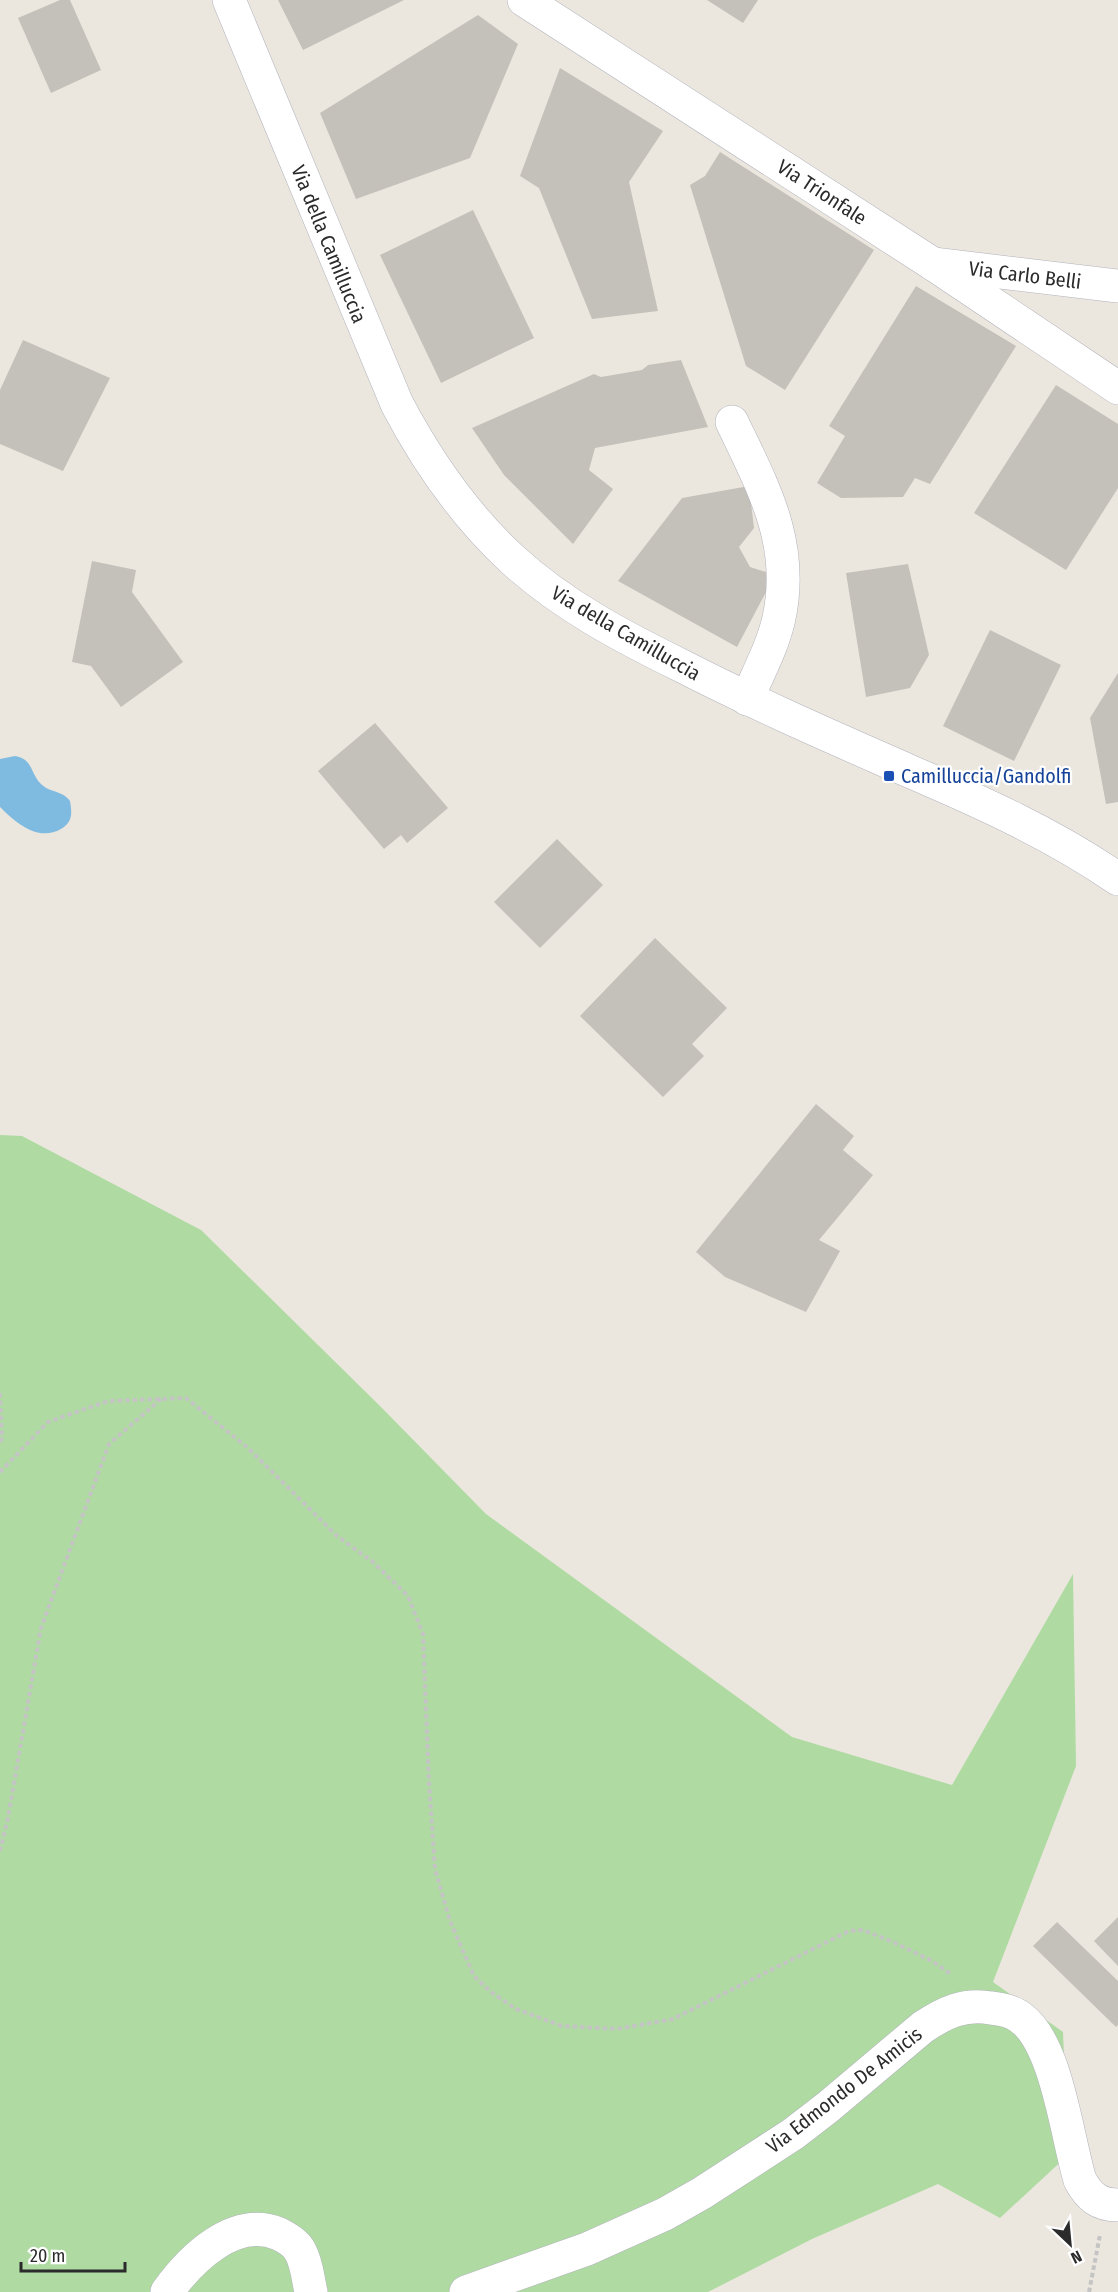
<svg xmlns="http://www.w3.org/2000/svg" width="1118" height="2292" viewBox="0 0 1118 2292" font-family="'Fira Sans Condensed',sans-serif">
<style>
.green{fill:#afdba2}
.water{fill:#7fbbe0}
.building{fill:#c4c1ba}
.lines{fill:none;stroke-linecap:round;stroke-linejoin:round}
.minor-casing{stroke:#b2b3bd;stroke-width:34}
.tertiary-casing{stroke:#b2b3bd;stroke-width:34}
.secondary-casing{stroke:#b2b3bd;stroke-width:34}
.path{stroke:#c4c4c4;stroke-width:4;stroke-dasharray:4.5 3;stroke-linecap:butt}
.minor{stroke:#fff;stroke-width:33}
.tertiary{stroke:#fff;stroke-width:33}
.secondary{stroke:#fff;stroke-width:33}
.transit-dot{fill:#1a4fb4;stroke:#fff;stroke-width:2}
.labels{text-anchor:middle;stroke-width:4.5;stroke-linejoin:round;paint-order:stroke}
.street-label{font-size:20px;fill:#2b2b2b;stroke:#fff}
.transit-label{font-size:20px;fill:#164399;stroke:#fff;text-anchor:start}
</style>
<rect width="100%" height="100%" fill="#ebe7df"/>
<path class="green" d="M0 1135 22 1136 201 1230 381 1407 486 1514 792 1737 952 1785 1073 1574 1076 1766 993 1982 1063 2032 1068 2155 1000 2218 938 2184 812 2239 708 2292H0Z"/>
<path class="water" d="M15 756C33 759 30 773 41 784 50 793 62 790 70 801 72 813 73 822 61 829 38 842 16 823 0 807V759Z"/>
<g class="building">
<path d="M60 0H70L101 70 51 93 18 18Z"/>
<path d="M278 0H404L303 50Z"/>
<path d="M707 0H758L743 23Z"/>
<path d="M478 15 518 44 470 158 356 199 320 113Z"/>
<path d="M560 68 663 131 629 182 658 311 592 319 539 188 520 176Z"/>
<path d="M720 152 874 250 785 390 746 366 690 185 705 176Z"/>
<path d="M473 210 534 338 441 383 380 255Z"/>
<path d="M916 286 1016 346 930 484 915 478 903 497 841 498 817 483 845 436 829 426Z"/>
<path d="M23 340 110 378 63 471 0 444V390Z"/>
<path d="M681 360 708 427 595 448 589 470 613 489 573 544 504 475 472 428 594 374 601 377 642 370 648 365Z"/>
<path d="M1056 385 1118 424V488L1066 570 974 513Z"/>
<path d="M749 486 754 528 739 547 750 567 775 575 737 647 618 581 682 498Z"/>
<path d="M92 561 136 570 132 592 183 662 121 707 91 666 72 662Z"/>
<path d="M908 564 929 655 910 688 866 697 846 573Z"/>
<path d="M990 630 1061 665 1014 761 943 726Z"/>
<path d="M1118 673V802L1106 804 1090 718Z"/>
<path d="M375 723 448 808 407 843 401 835 384 849 318 771Z"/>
<path d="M557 839 603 885 540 948 494 902Z"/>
<path d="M655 938 727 1008 692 1044 704 1056 663 1097 580 1016Z"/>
<path d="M816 1104 854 1136 843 1150 873 1175 819 1240 840 1251 806 1312 725 1277 696 1252Z"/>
<path d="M1118 1917V1966L1094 1941Z"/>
<path d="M1057 1922 1118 1981V2025L1116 2027 1033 1946Z"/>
</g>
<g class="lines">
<defs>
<path id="minor" d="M732 422C763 487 795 543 779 618 773 646 758 673 747 699"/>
<path id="tertiary" d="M933 264 1118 286"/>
<g id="secondary">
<path d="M229 0 397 404C427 461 465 516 513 560 562 605 623 637 682 666 756 704 832 737 909 771 981 802 1053 834 1118 879"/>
<path d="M524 0 933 264 1118 388"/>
<path d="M167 2292C190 2260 234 2215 279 2234 287 2238 296 2243 300 2251 307 2263 308 2279 311 2292"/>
<path d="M466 2292 587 2249 665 2214 702 2193 793 2134 828 2107 923 2027C944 2013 964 2003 991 2008 1001 2009 1013 2011 1021 2018 1057 2044 1067 2138 1080 2180 1089 2197 1099 2205 1118 2205"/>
</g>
</defs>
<use href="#minor" class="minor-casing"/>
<use href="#tertiary" class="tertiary-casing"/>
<use href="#secondary" class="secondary-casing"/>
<g class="path">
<path d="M0 1393 2 1438 0 1442"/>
<path d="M0 1472 48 1422 108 1401 186 1398 248 1448 337 1536 373 1562 408 1596 423 1634 429 1783 435 1869 450 1921 474 1976 491 1992 516 2009 562 2026 617 2029 673 2019 849 1931 863 1930 893 1942 932 1961 952 1975"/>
<path d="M0 1851 8 1818 41 1628 109 1444 161 1399"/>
<path d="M1089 2292 1100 2235"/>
</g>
<use href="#minor" class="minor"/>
<use href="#tertiary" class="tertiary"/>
<use href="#secondary" class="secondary"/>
</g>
<rect class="transit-dot" x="883" y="770" width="12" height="12" rx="3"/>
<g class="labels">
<g class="street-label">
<text transform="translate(822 192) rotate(33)" y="7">Via Trionfale</text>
<text transform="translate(329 244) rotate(68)" y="7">Via della Camilluccia</text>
<text transform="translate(1025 275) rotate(7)" y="7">Via Carlo Belli</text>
<text transform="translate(626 633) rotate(30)" y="7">Via della Camilluccia</text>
<text transform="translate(844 2090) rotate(-38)" y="7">Via Edmondo De Amicis</text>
</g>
<g class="transit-label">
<text x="901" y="783">Camilluccia/Gandolfi</text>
</g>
</g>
<g transform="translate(1070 2244) rotate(154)" stroke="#ffffff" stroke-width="4.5" paint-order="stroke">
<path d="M0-4.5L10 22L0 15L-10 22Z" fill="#2b2b2b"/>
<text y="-9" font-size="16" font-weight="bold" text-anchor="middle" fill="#2b2b2b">N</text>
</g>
<path d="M21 2262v9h104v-9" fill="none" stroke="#2b2b2b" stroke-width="3"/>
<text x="30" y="2262" font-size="18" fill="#2b2b2b" stroke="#ffffff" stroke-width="4.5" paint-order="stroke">20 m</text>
</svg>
